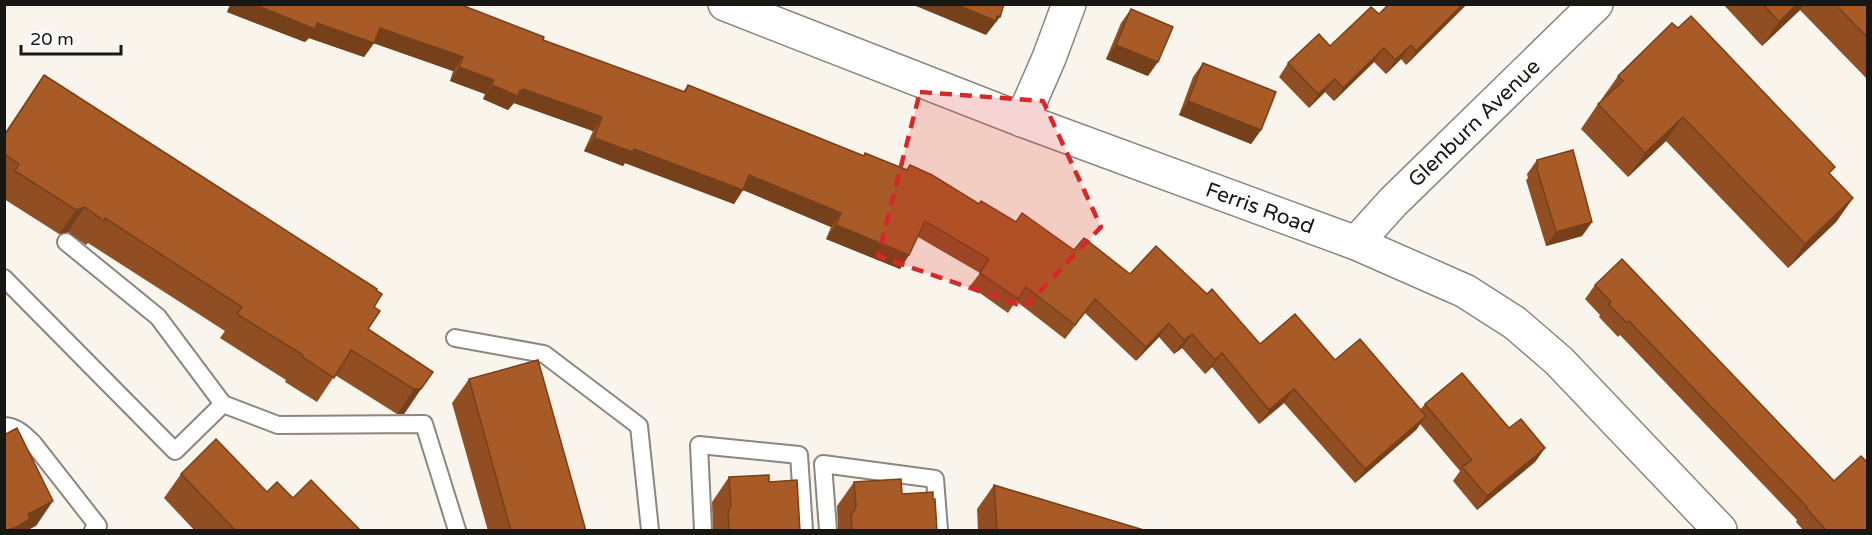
<svg xmlns="http://www.w3.org/2000/svg" width="1872" height="535" viewBox="0 0 1872 535" font-family="'Varela Round',sans-serif">
<style>
.lines{fill:none;stroke-linecap:round;stroke-linejoin:round}
.lane-casing{stroke:#8b877e;stroke-width:20}
.street-casing{stroke:#8b877e;stroke-width:36}
.lane{stroke:#fff;stroke-width:16}
.street{stroke:#fff;stroke-width:33}
.wall{fill:#904e22}
.shaded-wall{fill:#76401b}
.building{fill:#a85b27;stroke:#76401b;stroke-width:1.5}
.marked{fill:#d62828;fill-opacity:0.2;stroke:#d62828;stroke-width:4.5;stroke-dasharray:12 8;stroke-linejoin:round}
.labels{text-anchor:middle;stroke-width:4.5;stroke-linejoin:round;paint-order:stroke}
.street-label{font-size:21px;fill:#191714;stroke:#fff}
</style>
<rect width="100%" height="100%" fill="#faf5ec"/>
<g class="lines">
<defs>
<g id="lane">
<path d="M66 242 158 317 223 404"/>
<path d="M4 278 175 451 223 404 278 425 424 424 457 530"/>
<path d="M455 338 544 354 639 426 650 530"/>
<path d="M4 426C16 426 25 435 33 443L98 526 93 530"/>
<path d="M703 530 699 445 799 455 804 530"/>
<path d="M828 530 823 464 935 479 939 530"/>
</g>
<g id="street">
<path d="M725 4 1022 120 1356 243 1465 291 1515 323 1559 361 1720 530"/>
<path d="M1022 120 1049 58 1069 4"/>
<path d="M1356 243 1393 202 1596 4"/>
</g>
</defs>
<use href="#lane" class="lane-casing"/>
<use href="#street" class="street-casing"/>
<use href="#lane" class="lane"/>
<use href="#street" class="street"/>
</g>
<g class="wall">
<path d="M230 4H459L543 40 683 92 688 85 863 156 865 153 906 170 910 165 979 204 1074 250 1130 274 1260 344 1335 360 1420 410 1425 404 1509 428 1545 448 1535 462 1477 510 1453 481 1460 471 1420 424 1416 430 1355 483 1284 403 1259 424 1212 367 1205 374 1182 348 1174 354 1159 337 1136 361 1085 313 1065 339 1016 301 1008 313 970 286 980 273 918 237 909 255 900 269 826 239 831 227 743 190 734 204 625 163 623 166 584 151 593 131 514 103 508 110 483 99 485 94 450 81 453 71 374 43 364 57 309 38 305 42 227 12Z"/>
<path d="M1389 4H1467L1406 65 1401 59 1386 74 1374 62 1334 101 1325 92 1309 108 1279 77 1288 63 1330 46 1379 14Z"/>
<path d="M1723 4H1868V80L1800 10 1762 46Z"/>
<path d="M1131 9 1148 76 1106 59 1121 23Z"/>
<path d="M1203 63 1261 130 1251 144 1179 115 1193 77Z"/>
<path d="M44 75 376 290 374 307 368 329 421 389 404 414H397L335 375 317 402 285 382 286 380 220 338 225 331 88 243 86 245 68 232 59 234 4 199V134Z"/>
<path d="M1618 76 1830 174 1853 198 1836 222 1788 268 1666 141 1628 177 1581 129 1598 104 1602 101 1601 100Z"/>
<path d="M1537 160 1592 222 1582 236 1546 246 1526 180 1528 178 1527 174Z"/>
<path d="M1595 285 1868 531H1804L1796 522 1797 520 1620 335 1618 337 1599 317 1600 315 1585 299Z"/>
<path d="M469 379 586 531H488L452 403Z"/>
<path d="M181 474 267 492 293 498 361 531H195L164 498Z"/>
<path d="M729 477 769 482 800 531H713L712 502Z"/>
<path d="M854 482 902 494 937 531H838L837 506Z"/>
<path d="M994 485 1147 531H978L977 509Z"/>
</g>
<g class="shaded-wall">
<path d="M232 4H253L317 23 374 43 364 57 309 38 305 42 227 12Z"/>
<path d="M911 4H955L1000 17 986 35Z"/>
<path d="M1463 4H1467L1406 65 1416 51Z"/>
<path d="M1797 4H1804L1800 10 1762 46 1779 22Z"/>
<path d="M380 28 463 57 453 71 370 42Z"/>
<path d="M1116 45 1158 62 1148 76 1106 59Z"/>
<path d="M1411 45 1401 59 1386 74 1395 60Z"/>
<path d="M1384 48 1374 62 1334 101 1343 88Z"/>
<path d="M459 67 494 80 485 94 450 81Z"/>
<path d="M1335 79 1325 92 1309 108 1318 94Z"/>
<path d="M492 85 520 90 523 89 602 117 593 131 514 103 508 110 483 99Z"/>
<path d="M1188 101 1261 130 1251 144 1179 115Z"/>
<path d="M1683 117 1666 141 1628 177 1645 153Z"/>
<path d="M594 138 634 149 749 175 841 213 831 227 743 190 734 204 625 163 623 166 584 151Z"/>
<path d="M1853 198 1836 222 1788 268 1805 244Z"/>
<path d="M85 207 68 232 59 234 76 210Z"/>
<path d="M1592 222 1582 236 1546 246 1556 232Z"/>
<path d="M836 225 909 255 900 269 826 239Z"/>
<path d="M1169 323 1159 337 1136 361 1146 347Z"/>
<path d="M1192 334 1182 348 1174 354 1184 340Z"/>
<path d="M1222 353 1212 367 1205 374 1215 360Z"/>
<path d="M414 389H421L404 414H397Z"/>
<path d="M1294 389 1284 403 1259 424 1269 410Z"/>
<path d="M1426 416 1416 430 1355 483 1365 469Z"/>
<path d="M1545 448 1535 462 1477 510 1487 496Z"/>
<path d="M53 501 36 526 26 531H6L28 514Z"/>
</g>
<g class="building">
<path d="M253 4H459L544 37 543 40 685 92 688 85 864 156 865 153 907 170 910 165 932 175 979 204 981 201 1016 222 1022 213 1074 250 1084 238 1130 274 1156 246 1207 294 1212 289 1260 344 1295 314 1335 360 1360 339 1426 416 1365 469 1294 389 1269 410 1222 353 1215 360 1192 334 1184 340 1169 323 1146 347 1095 299 1075 325 1026 287 1018 299 980 273 989 259 925 221 909 255 836 225 841 213 749 175 743 190 634 149 633 152 594 138 602 117 523 89 522 91 520 90 518 96 492 85 494 80 459 67 463 57 380 28 374 43 317 23 315 29Z"/>
<path d="M955 4H1004L1000 17 997 16 996 21Z"/>
<path d="M1389 4H1463L1416 51 1411 45 1395 60 1384 48 1343 88 1335 79 1318 94 1288 63 1319 34 1330 46 1371 7 1379 14Z"/>
<path d="M1763 4H1797L1779 22Z"/>
<path d="M1835 4H1868V38Z"/>
<path d="M1131 9 1173 27 1158 62 1116 45Z"/>
<path d="M1691 16 1835 167 1829 173 1853 198 1805 244 1683 117 1645 153 1598 104 1623 81 1618 76 1672 23 1678 28Z"/>
<path d="M1203 63 1276 92 1261 130 1188 101Z"/>
<path d="M44 75 377 289 376 290 382 294 374 307 380 311 368 329 433 372 421 389H414L351 350 334 378 302 357 303 355 237 314 242 307 105 218 104 221 85 207 76 210 15 171 19 164 4 154V136Z"/>
<path d="M1573 150 1592 222 1556 232 1536 166H1538L1537 160Z"/>
<path d="M1622 259 1834 481 1861 456 1868 463V531H1839L1838 530 1837 531H1827L1806 508 1807 507 1629 321 1627 323 1608 304 1611 302 1595 285Z"/>
<path d="M538 360 586 531H511L469 379Z"/>
<path d="M1462 373 1509 428 1521 419 1545 448 1487 496 1462 467 1472 460 1425 404Z"/>
<path d="M17 428 53 501 28 514 30 519 17 527 4 531V435Z"/>
<path d="M216 439 267 492 277 482 293 498 311 480 361 531H236L181 474Z"/>
<path d="M769 475V482L797 480 800 531H729L728 513 731 505 729 477Z"/>
<path d="M901 479 902 494 933 492V499H935L937 531H852L851 514 854 511 856 505 854 482Z"/>
<path d="M994 485 1147 531H997Z"/>
</g>
<path class="marked" d="M920 92 1043 101 1101 227 1025 307 878 256Z"/>
<g class="labels">
<g class="street-label">
<text transform="translate(1474 123) rotate(-44)" y="7">Glenburn Avenue</text>
<text transform="translate(1260 208) rotate(20)" y="7">Ferris Road</text>
</g>
</g>
<rect width="1872" height="535" fill="none" stroke="#191714" stroke-width="12"/>
<path d="M21 45v9h100v-9" fill="none" stroke="#191714" stroke-width="3"/>
<text x="30" y="45" font-size="18" fill="#191714" stroke="#ffffff" stroke-width="4.5" paint-order="stroke">20 m</text>
</svg>
